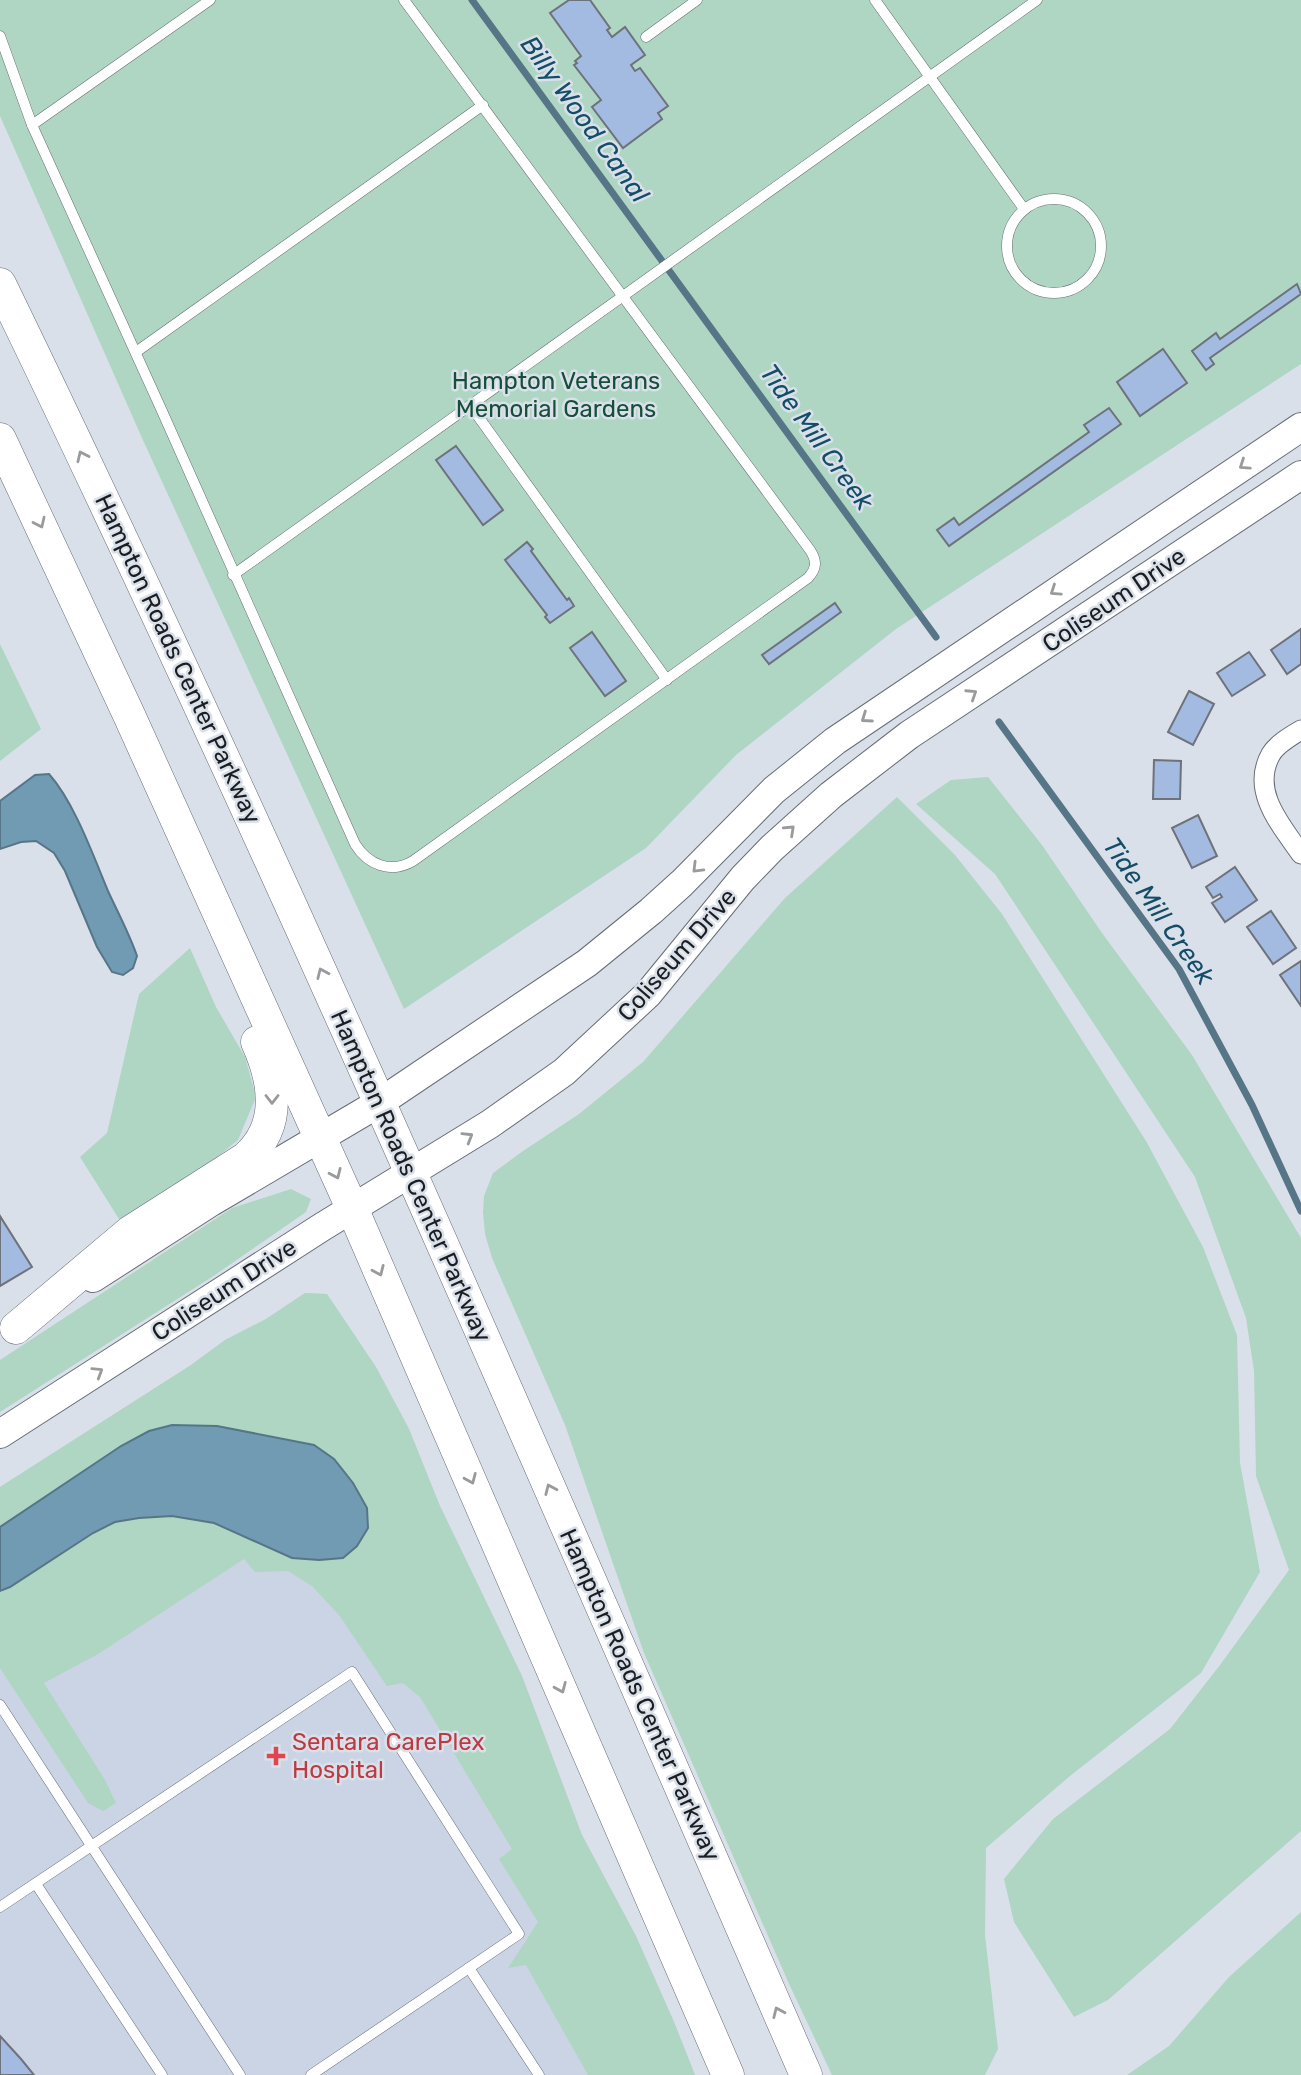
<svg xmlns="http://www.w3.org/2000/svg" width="1301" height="2075" viewBox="0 0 1301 2075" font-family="Rubik,sans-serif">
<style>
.built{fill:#cad4e4}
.green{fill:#aed6c2}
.water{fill:#709bb3;stroke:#567687;stroke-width:2}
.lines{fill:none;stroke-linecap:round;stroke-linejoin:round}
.stream{stroke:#567687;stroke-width:7}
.building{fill:#a3bbe0;stroke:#6d727b;stroke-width:2}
.lane-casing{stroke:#676d76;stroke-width:11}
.street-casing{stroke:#676d76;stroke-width:21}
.secondary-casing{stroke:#676d76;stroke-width:30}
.primary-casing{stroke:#676d76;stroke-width:33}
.lane{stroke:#fff;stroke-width:10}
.street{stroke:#fff;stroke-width:19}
.secondary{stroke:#fff;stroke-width:28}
.primary{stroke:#fff;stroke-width:32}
.oneway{stroke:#989a9b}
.health-dot{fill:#e0444e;stroke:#dae0ea;stroke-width:2.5}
.labels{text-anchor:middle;stroke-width:5;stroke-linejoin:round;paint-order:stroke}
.park-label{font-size:24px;fill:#144f38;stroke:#dae0ea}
.street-label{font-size:24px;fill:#1b1e21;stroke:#dae0ea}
.health-label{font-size:24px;fill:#be3a42;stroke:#dae0ea;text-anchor:start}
.water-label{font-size:26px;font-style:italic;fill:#144d67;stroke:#dae0ea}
</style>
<rect width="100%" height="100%" fill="#dae0ea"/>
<path class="built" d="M305 1293 327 1294 376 1367 409 1429 440 1506 522 1676 582 1835 636 1936 674 2022 695 2075H0V1487L191 1365 225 1340 266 1319Z"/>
<g class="green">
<path d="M0 0H1301V364L896 629 736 755 646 848 404 1009 142 438 0 116Z"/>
<path d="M0 644 41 729 0 761Z"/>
<path d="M988 777 1042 845 1102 933 1192 1055 1301 1238V1831L1108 2000 1074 2017 1014 1922 1004 1879 1053 1819 1170 1729 1220 1665 1289 1570 1256 1476 1254 1371 1246 1318 1195 1177 995 874 916 804 951 780Z"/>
<path d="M897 797 955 855 1002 914 1146 1141 1203 1247 1237 1335 1240 1463 1260 1572 1201 1673 1070 1776 986 1848 985 1935 998 2049 985 2075H832L790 1986 644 1653 565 1425 492 1258 485 1234 483 1212 484 1196 493 1173 523 1151 579 1114 643 1062 785 898Z"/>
<path d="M190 948 216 1007 245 1057 256 1097 238 1140 181 1186 119 1219 80 1157 107 1133 139 994Z"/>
<path d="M291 1189 311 1199 306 1212 215 1275 0 1412V1360L232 1208Z"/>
<path d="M305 1293 327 1294 376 1367 409 1429 440 1506 522 1676 582 1835 636 1936 674 2022 695 2075H588L526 1965 508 1968 538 1922 499 1859 512 1849 420 1697 403 1683 387 1686 339 1615 312 1586 288 1571 255 1572 244 1559 98 1654 44 1683 105 1780 116 1803 103 1811 88 1803 0 1668V1591L10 1587 93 1533 115 1522 139 1518 172 1516 214 1523 242 1534 368 1528 367 1508 353 1483 314 1445 217 1426 121 1446 0 1527V1487L191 1365 225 1340 266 1319Z"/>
<path d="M1301 1912V2075H1127L1169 2046 1229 1977Z"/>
</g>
<g class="water">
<path d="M49 774C74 802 93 855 108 891 118 913 129 933 137 956L133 968 123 975 112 972 97 947 65 871 54 853 36 841 21 842 0 849V801L35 775Z"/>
<path d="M172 1425 217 1426 314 1445 334 1459 353 1483 367 1508 368 1528 357 1546 343 1558 319 1560 292 1558 214 1523 172 1516 139 1518 115 1522 93 1533 10 1587 0 1591V1527L121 1446 149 1431Z"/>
</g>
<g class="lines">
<g class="stream">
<path d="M472 0 936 637"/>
<path d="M999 722 1179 969 1252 1105 1301 1211"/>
</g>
</g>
<g class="building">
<path d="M569 0H590L610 28 607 30 612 37 625 27 645 55 631 65 635 71 640 68 668 106 658 113 662 119 623 148 592 107 601 100 574 65 577 63 575 61 581 56 550 13Z"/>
<path d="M1297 284 1301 294 1210 358 1214 364 1206 370 1192 351 1216 333 1220 339Z"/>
<path d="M1163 349 1187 383 1140 416 1117 382Z"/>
<path d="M1109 408 1121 424 949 546 937 530 954 518 959 525 1089 432 1084 425Z"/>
<path d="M456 446 503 510 483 525 436 460Z"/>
<path d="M527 542 533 549 531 551 567 600 569 598 574 606 550 623 545 617 547 615 505 560Z"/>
<path d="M835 603 841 612 769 664 762 655Z"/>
<path d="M1301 629V664L1287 674 1271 650Z"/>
<path d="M592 632 626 681 605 696 570 648Z"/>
<path d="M1249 652 1265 675 1232 696 1217 673Z"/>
<path d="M1189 691 1214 704 1193 745 1168 732Z"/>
<path d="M1154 760 1181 761 1180 799H1153Z"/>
<path d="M1198 815 1217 856 1192 868 1172 828Z"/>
<path d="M1235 867 1257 900 1225 922 1212 903 1222 897 1220 894 1213 898 1206 887Z"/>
<path d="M1271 911 1296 948 1273 964 1247 927Z"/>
<path d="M1301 961V1006L1280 975Z"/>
<path d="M0 1216 32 1267 0 1286Z"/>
<path d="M0 2036 21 2059 34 2075H0Z"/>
</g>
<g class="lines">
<defs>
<g id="lane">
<path d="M875 0 1024 209"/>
<path d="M0 36 32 125 162 411 355 844C368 865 391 874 413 861L808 578C817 568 817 561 810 550L404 0"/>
<path d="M646 37 697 0"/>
<path d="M32 125 210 0"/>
<circle cx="1054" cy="246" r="47"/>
<path d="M136 352 483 105"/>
<path d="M470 405 667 680"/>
<path d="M233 575 1037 0"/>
<path d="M0 1705 240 2075"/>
<path d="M36 1884 162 2075"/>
<path d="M0 1907 352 1672 519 1934 311 2075"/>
<path d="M469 1968 539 2075"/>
</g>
<path id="street" d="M1301 730C1291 736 1277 744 1271 754 1250 791 1281 825 1301 854"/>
<g id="secondary">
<path d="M93 1278 211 1202 379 1103 587 963 651 911 682 883 774 790 835 741 1301 427"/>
<path d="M0 1434 322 1227 490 1124 564 1072 648 994 743 878 772 848 831 795 909 735 1301 475"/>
</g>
<g id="primary">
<path d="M0 284C286 873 544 1475 806 2075"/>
<path d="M0 439 129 715 352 1208 728 2075"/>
<path d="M16 1328 130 1232 246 1158C282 1126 275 1082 257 1042"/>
</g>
</defs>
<use href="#lane" class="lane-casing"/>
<use href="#street" class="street-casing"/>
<use href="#secondary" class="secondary-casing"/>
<use href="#primary" class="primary-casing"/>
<use href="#lane" class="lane"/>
<use href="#street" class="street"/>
<use href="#secondary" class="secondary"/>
<use href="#primary" class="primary"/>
</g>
<defs><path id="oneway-chevron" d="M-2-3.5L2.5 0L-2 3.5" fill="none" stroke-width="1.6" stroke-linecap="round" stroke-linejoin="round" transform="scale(1.75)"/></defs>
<g class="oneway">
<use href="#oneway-chevron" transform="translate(82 456) rotate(-115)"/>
<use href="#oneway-chevron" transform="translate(1244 465) rotate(146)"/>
<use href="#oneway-chevron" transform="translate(40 523) rotate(65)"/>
<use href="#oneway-chevron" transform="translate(1055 591) rotate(146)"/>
<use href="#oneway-chevron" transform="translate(972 694) rotate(-33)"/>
<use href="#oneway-chevron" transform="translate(866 718) rotate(145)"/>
<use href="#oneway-chevron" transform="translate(790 830) rotate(-43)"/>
<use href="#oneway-chevron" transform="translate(697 868) rotate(135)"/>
<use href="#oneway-chevron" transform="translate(322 973) rotate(-114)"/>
<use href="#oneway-chevron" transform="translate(272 1099) rotate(90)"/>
<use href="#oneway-chevron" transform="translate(468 1137) rotate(-31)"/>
<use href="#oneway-chevron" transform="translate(336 1174) rotate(66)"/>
<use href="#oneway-chevron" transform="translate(379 1271) rotate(66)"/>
<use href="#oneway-chevron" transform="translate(98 1372) rotate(-32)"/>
<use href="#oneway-chevron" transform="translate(471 1479) rotate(67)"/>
<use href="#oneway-chevron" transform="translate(550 1489) rotate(-114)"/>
<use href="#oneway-chevron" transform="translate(561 1688) rotate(67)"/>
<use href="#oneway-chevron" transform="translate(778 2012) rotate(-114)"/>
</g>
<path class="health-dot" d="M272.5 1745.5h7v7h7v7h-7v7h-7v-7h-7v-7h7z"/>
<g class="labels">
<g class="park-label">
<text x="556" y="389">Hampton Veterans<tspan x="556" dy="28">Memorial Gardens</tspan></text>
</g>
<g class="street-label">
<text transform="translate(1114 600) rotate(-34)" y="8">Coliseum Drive</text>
<text transform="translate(178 659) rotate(65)" y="8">Hampton Roads Center Parkway</text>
<text transform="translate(677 955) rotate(-49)" y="8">Coliseum Drive</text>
<text transform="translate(411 1176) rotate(66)" y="8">Hampton Roads Center Parkway</text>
<text transform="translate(224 1290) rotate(-33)" y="8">Coliseum Drive</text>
<text transform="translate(640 1695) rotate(66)" y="8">Hampton Roads Center Parkway</text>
</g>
<g class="health-label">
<text x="292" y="1750">Sentara CarePlex<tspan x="292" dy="28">Hospital</tspan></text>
</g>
<g class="water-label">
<text transform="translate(585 119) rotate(54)" y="9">Billy Wood Canal</text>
<text transform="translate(817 437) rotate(54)" y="9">Tide Mill Creek</text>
<text transform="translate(1159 911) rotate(55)" y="9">Tide Mill Creek</text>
</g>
</g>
</svg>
